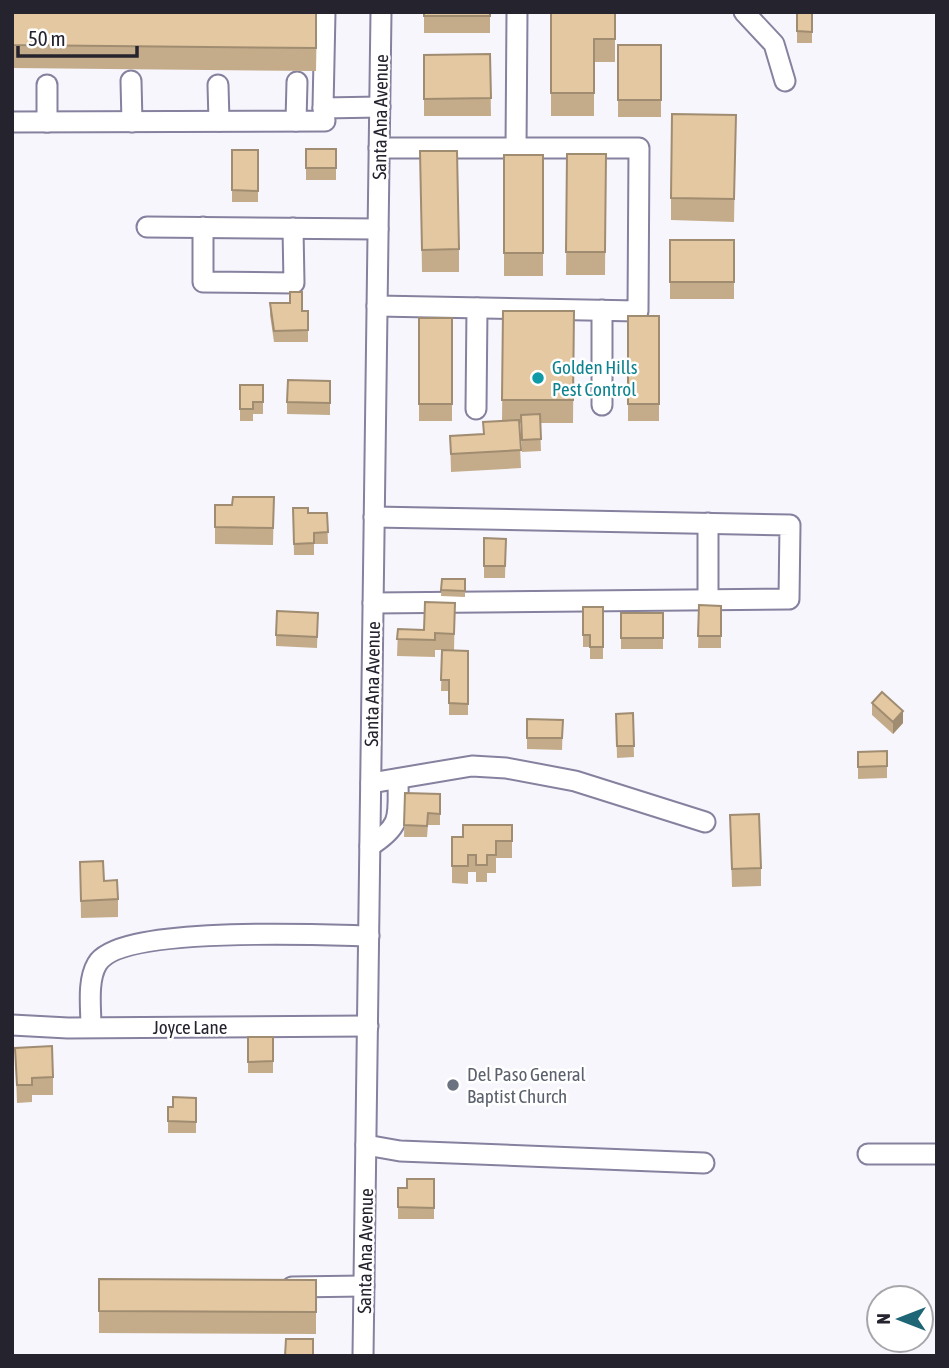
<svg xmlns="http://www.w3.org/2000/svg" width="949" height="1368" viewBox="0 0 949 1368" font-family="'Asap Condensed',sans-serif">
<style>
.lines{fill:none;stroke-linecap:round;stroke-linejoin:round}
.minor-casing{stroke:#85819e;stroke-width:23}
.minor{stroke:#fff;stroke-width:19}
.wall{fill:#c4ac8a}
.shaded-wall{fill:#a08c71}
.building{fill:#e4c8a1;stroke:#a08c71;stroke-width:2}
.culture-dot{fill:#0f9aa8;stroke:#fff;stroke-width:2.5}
.worship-dot{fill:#6b7280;stroke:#fff;stroke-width:2.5}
.labels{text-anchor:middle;stroke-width:5;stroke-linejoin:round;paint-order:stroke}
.street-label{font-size:19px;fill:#24232e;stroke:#fff}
.culture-label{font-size:19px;fill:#0d838f;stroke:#fff;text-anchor:start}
.worship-label{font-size:19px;fill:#5b616d;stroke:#fff;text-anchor:start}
</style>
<rect width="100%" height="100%" fill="#f7f6fd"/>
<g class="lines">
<defs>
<g id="minor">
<path d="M325 12 323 108 380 107"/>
<path d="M744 12 774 44 785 81"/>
<path d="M131 81 132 122"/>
<path d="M218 85 219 121"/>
<path d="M296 121 297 82"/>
<path d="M12 122 325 121 323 108"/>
<path d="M47 122V85"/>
<path d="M516 148 517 12"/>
<path d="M147 227 378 229"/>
<path d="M203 227V282L294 283 293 228"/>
<path d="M377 306 638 311 639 148H379"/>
<path d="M602 310V405"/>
<path d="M476 409 477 308"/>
<path d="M708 523V600"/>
<path d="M373 603 789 599 790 525 374 517"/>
<path d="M371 783 472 766 506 768 575 781 705 822"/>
<path d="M370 846C403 825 398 816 398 779"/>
<path d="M12 1025 68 1028 368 1026"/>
<path d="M91 1027C91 1008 87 981 97 964 119 925 323 935 369 936"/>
<path d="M366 1145 400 1151 704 1163"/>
<path d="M868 1154H937"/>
<path d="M292 1287 364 1286"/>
<path d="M363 1356 381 12"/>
</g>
</defs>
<use href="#minor" class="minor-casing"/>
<use href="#minor" class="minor"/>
</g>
<g class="wall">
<path d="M12 12H317L316 71 12 68Z"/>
<rect x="424" y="12" width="66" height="21"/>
<path d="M551 12H615V62H594V116H551Z"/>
<path d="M812 12V43H797V31Z"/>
<rect x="618" y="45" width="43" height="72"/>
<path d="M490 54 491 116H424V55Z"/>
<path d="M736 115 734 222 671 220V198Z"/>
<rect x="306" y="149" width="30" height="31"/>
<rect x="232" y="150" width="26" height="52"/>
<path d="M420 151 459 249V272H422Z"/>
<path d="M567 154H606L605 275H566Z"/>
<rect x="504" y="155" width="39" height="121"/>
<rect x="670" y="240" width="64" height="59"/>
<path d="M270 303 302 311H308V342H274L270 315Z"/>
<path d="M503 311H574L573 423H540L541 451 522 452 521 423H519L521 468 451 472 450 436 483 434V422L502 421Z"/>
<rect x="628" y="316" width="31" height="105"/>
<rect x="419" y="318" width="33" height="103"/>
<path d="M330 381V415L287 414V402Z"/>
<path d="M240 385H263V414H253V421H240Z"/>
<path d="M274 497 273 545 215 544V527L232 505Z"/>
<path d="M293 508 308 513H327L328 544H314V555H294Z"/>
<path d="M484 538 506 539 505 578H484Z"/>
<path d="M442 579H465V597L441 596Z"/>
<path d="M455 603 454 651H468V715H449V691H441L442 650H444H435V657L397 656 398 629 424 630Z"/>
<path d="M699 605 721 606V648H698Z"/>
<path d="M583 607H603V659H590V647H583Z"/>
<path d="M318 613 317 648 276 646V635Z"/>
<rect x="621" y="613" width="42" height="36"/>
<path d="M872 703 903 723 893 734 872 715Z"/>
<path d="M633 713 634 757 617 758 616 714Z"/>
<path d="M527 719 563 720 562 750 527 749Z"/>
<path d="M858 752 887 766V778L858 779Z"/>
<path d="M405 793 440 794V825H428L427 837H404Z"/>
<path d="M730 815 761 868V886L732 887Z"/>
<path d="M512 825V858H496V873H487V882H476V872H468V884L452 883V837H463Z"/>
<path d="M80 862 118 899V917L81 918Z"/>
<rect x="248" y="1037" width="25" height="36"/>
<path d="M15 1048 53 1077V1095H32V1102L17 1103Z"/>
<path d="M196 1098V1133H168V1107H173Z"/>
<path d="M434 1179V1219H398V1188H407Z"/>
<path d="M99 1279 316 1280V1334L99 1333Z"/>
</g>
<path class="shaded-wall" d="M903 711V723L893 734V722Z"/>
<g class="building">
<path d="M12 12H316V48L12 45Z"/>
<rect x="424" y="12" width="66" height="4"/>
<path d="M551 12H615V39H594V93H551Z"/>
<path d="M797 12H812V32L797 31Z"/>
<rect x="618" y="45" width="43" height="55"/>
<path d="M490 54 491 98 424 99V55Z"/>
<path d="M672 114 736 115 734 199 671 198Z"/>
<rect x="306" y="149" width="30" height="19"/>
<path d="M232 150H258V191L232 190Z"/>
<path d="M420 151H457L459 249 422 250Z"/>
<path d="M567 154H606L605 252H566Z"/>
<rect x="504" y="155" width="39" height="98"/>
<rect x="670" y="240" width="64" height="42"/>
<path d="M290 292H302V311H308V330L274 331 270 303H290Z"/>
<path d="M503 311H574L573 400H502Z"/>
<rect x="628" y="316" width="31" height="88"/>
<rect x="419" y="318" width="33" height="86"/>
<path d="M288 380 330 381V403L287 402Z"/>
<path d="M240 385H263V402H253V409H240Z"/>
<path d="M540 414 541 439 522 440 521 415Z"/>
<path d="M519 420 521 450 451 454 450 436 484 434 483 422Z"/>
<path d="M233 497H274L273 528 215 527V505H232Z"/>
<path d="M293 508H308V513H327L328 532 314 533V543L294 544Z"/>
<path d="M484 538 506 539 505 566H484Z"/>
<path d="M442 579H465V591L441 590Z"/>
<path d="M425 602 455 603 454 634 435 633V640L397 639 398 629 424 630Z"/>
<path d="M699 605 721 606V636H698Z"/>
<path d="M583 607H603V647H590V635H583Z"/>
<path d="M277 611 318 613 317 637 276 635Z"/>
<rect x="621" y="613" width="42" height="25"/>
<path d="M442 650 468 651V704L449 703V680H441Z"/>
<path d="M882 692 903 711 893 722 872 703Z"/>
<path d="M633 713 634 746H617L616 714Z"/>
<path d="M527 719 563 720 562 738H527Z"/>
<path d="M887 751V766L858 767V752Z"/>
<path d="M405 793 440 794V814L428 813 427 826 404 825Z"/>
<path d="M759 814 761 868 732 869 730 815Z"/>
<path d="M463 825H512V841H496V855H487V865H476V855H468V866H452V837H463Z"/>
<path d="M103 861 104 881 117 880 118 899 81 901 80 862Z"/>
<path d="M248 1037H273V1061L248 1062Z"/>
<path d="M52 1046 53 1077 32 1078V1085H17L15 1048Z"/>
<path d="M173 1097 196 1098V1122L168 1121V1107H173Z"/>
<path d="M407 1179H434V1208L398 1207V1188H407Z"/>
<path d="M99 1279 316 1280V1312L99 1311Z"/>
<path d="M286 1339H313V1356H285Z"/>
</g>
<circle class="culture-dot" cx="538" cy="378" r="7"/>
<circle class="worship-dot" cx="453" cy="1085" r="7"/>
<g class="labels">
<g class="street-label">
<text transform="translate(380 117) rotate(-89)" y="7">Santa Ana Avenue</text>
<text transform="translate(372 684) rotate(-89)" y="7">Santa Ana Avenue</text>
<text x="190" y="1034">Joyce Lane</text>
<text transform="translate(365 1251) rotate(-89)" y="7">Santa Ana Avenue</text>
</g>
<g class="culture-label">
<text x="552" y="374">Golden Hills<tspan x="552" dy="22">Pest Control</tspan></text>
</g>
<g class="worship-label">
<text x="467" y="1081">Del Paso General<tspan x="467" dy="22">Baptist Church</tspan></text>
</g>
</g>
<rect width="949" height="1368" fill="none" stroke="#24232e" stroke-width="28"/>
<g transform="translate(900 1319) rotate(270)"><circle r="33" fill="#ffffff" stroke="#a7a7ab" stroke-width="2"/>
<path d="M0-5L12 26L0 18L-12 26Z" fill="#1e6575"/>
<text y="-10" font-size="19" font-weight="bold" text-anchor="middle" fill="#24232e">N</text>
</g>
<path d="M18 46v10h119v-10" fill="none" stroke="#24232e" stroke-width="3.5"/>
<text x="28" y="46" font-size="21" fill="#24232e" stroke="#ffffff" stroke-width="5" paint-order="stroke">50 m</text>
</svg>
